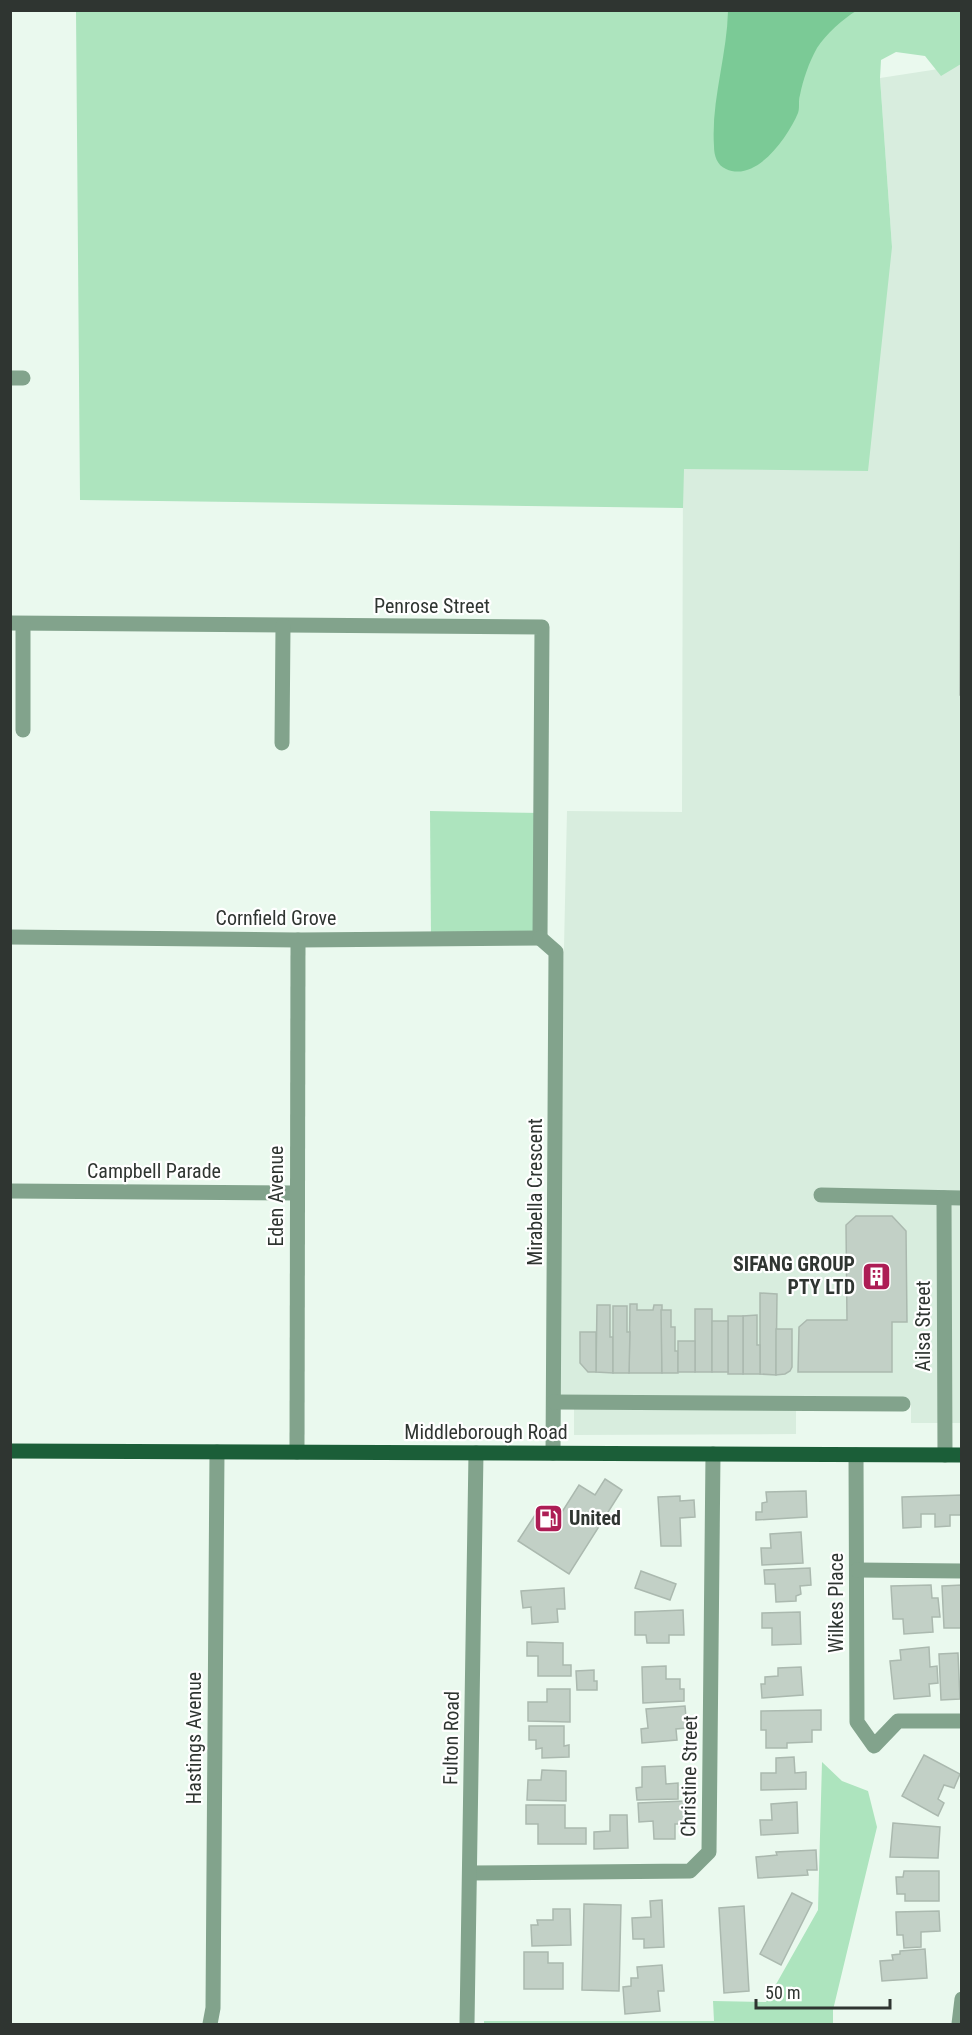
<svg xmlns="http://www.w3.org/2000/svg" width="972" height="2035" viewBox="0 0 972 2035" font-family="'Roboto Condensed',sans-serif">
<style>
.built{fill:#d8edde}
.green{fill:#ade4be}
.water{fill:#7bca96}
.building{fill:#c2d0c6;stroke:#abb9af;stroke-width:1.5}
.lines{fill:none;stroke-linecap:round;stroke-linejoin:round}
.minor{stroke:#82a38c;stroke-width:15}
.major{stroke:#1b5e38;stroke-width:15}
.labels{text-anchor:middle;stroke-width:4.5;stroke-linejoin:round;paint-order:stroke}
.street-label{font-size:20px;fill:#2f3531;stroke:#fff}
.poi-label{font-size:20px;font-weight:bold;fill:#2f3531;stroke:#fff;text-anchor:end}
</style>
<rect width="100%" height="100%" fill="#eaf9ee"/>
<path class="built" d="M961 61V1423H911V1403H796V1434L574 1435V1402H554L567 811 682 812 683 469 892 247 880 78 958 66Z"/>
<g class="green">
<path d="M76 11H961V64L941 76 925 56 896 52 881 60 880 78 892 247 868 471 684 469 683 508 80 500Z"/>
<path d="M430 811 541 813 540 938 431 939Z"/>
<path d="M822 1762 842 1781 868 1791 877 1827 833 2010V2024H484V2021H714L713 2001 766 2002 818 1910Z"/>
</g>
<path class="water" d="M728 11H856C843 19 826 34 817 48 809 62 803 80 800 95 798 101 800 107 798 113 788 137 756 183 726 169 717 165 714 156 714 146 711 101 727 56 728 11Z"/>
<g class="building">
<path d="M961 479H962V695H960Z"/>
<path d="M856 1216H892L906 1231 907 1322H892V1372H798L799 1327 807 1320H847L846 1225Z"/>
<path d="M760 1293 777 1294 776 1375 760 1374Z"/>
<path d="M630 1304H637V1310H653L654 1305H662V1373H629Z"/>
<path d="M597 1305H610V1337H613V1373L596 1372Z"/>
<path d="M613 1306H627V1332H630L629 1373H613Z"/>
<rect x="695" y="1309" width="17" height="63"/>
<path d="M661 1310H671V1327H675V1351H678V1373H662Z"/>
<path d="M757 1315V1345H760V1374H743V1316Z"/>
<rect x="728" y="1316" width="15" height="58"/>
<rect x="712" y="1321" width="16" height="51"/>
<path d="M776 1329H792V1367L790 1371 785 1374 776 1375Z"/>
<path d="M580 1332H596V1372H588L580 1363Z"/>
<rect x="678" y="1341" width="17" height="31"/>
<path d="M605 1479 622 1490 569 1574 518 1541 539 1509 557 1520 579 1485 595 1495Z"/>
<path d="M806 1491 807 1517 756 1520V1512H762V1503L767 1502 766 1492Z"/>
<path d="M962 1495V1515H950V1526L935 1527V1514H921V1527L903 1528 902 1497Z"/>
<path d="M680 1496V1501L694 1500 695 1517 680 1518 681 1546H661L658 1497Z"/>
<path d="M801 1532 803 1563 762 1565 761 1548H771L770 1534Z"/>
<path d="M810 1568 811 1585 800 1586 801 1594 796 1596V1601L776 1602 775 1584H765L764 1570Z"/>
<path d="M641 1571 676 1584 670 1600 635 1588Z"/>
<path d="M931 1585 932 1598H938L940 1617H932L933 1632 904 1634 903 1619H893L891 1586Z"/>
<path d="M962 1585 961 1628H944L942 1586Z"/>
<path d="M564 1588 565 1609H557L558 1622 532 1624 531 1607 523 1608 521 1591Z"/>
<path d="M683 1610 684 1635H669V1643H647L646 1635H635V1612Z"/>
<path d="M800 1612 801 1644 772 1645V1628H762V1613Z"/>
<path d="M527 1642 563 1643V1665H571V1676H538V1656H527Z"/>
<path d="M929 1647 930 1667 937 1666 938 1683 929 1684 930 1696 894 1699 890 1661 901 1660 900 1650Z"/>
<path d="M958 1653 960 1699 941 1700 939 1654Z"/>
<path d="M666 1666V1679H680V1689H684V1701L643 1703 642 1667Z"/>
<path d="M801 1667 803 1695 762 1698 761 1684H765V1677L778 1676V1668Z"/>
<path d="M594 1670V1681H597V1690H577L576 1671Z"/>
<path d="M547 1689H570V1722L528 1721V1702H547Z"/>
<path d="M685 1706 687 1728 676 1729 677 1740 642 1743 641 1729 648 1728 646 1709Z"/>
<path d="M821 1710V1730H812V1742L787 1743V1748H766V1730H761V1711Z"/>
<path d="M529 1726H564V1746L569 1745V1757L542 1758V1748L536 1749V1740H529Z"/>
<path d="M924 1755 960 1774 954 1788 944 1785 938 1799 944 1803 938 1816 902 1796Z"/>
<path d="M794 1757 795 1773 806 1772V1789L761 1790V1773H776V1758Z"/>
<path d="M665 1766 666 1784 678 1783V1799L637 1800 636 1788 642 1787V1767Z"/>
<path d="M542 1770 566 1771V1801L527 1800 528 1780H541Z"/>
<path d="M685 1801 686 1824H675V1839H654L653 1821 639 1822 638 1803Z"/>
<path d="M797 1802 798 1833 761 1835 760 1820H772L771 1804Z"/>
<path d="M526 1805H565V1828H586V1844H538V1824H526Z"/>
<path d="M610 1815H627L628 1848 594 1849V1832L610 1831Z"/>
<path d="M893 1823 940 1827 938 1858 890 1857Z"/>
<path d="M816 1850 817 1870H807L808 1875 758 1878 756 1857 777 1855 776 1852Z"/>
<path d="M904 1871H939V1901H905V1894H897L896 1877H903Z"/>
<path d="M792 1893 812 1903 781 1965 760 1954Z"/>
<path d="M662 1900 664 1947 644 1948V1939H633L632 1918 651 1917 650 1901Z"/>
<path d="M584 1904 621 1905 619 1991 582 1990Z"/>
<path d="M744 1906 749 1991 724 1993 719 1908Z"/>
<path d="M553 1909H570L571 1945 532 1946 531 1925H538L537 1920H553Z"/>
<path d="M939 1911 940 1931 921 1932V1947L904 1948 903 1935H897L896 1912Z"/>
<path d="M925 1949 927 1978 882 1981 880 1961 893 1960 892 1955 900 1954V1951Z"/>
<path d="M524 1952H548V1963H563V1989H524Z"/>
<path d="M662 1965 664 1991H658L660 2011 625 2014 623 1987 631 1986V1978H638L637 1967Z"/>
</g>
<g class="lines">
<g class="minor">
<path d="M10 378H23"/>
<path d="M10 623 542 627 540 938"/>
<path d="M23 624V730"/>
<path d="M282 743 283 626"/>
<path d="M10 937 298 940 540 938"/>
<path d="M540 938 556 952 553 1453"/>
<path d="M10 1191 297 1193"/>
<path d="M821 1195 962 1198"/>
<path d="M944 1198 945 1455"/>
<path d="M554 1402 903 1404"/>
<path d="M297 1452 298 940"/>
<path d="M856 1455 857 1722 874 1746 898 1721H962"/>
<path d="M857 1570 962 1571"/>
<path d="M470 1873 690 1871 709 1852 713 1454"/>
<path d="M210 2024 213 2008 217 1452"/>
<path d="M467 2024 476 1453"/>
<path d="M959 2024 962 1999"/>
</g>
<path class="major" d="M10 1451 962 1455"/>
</g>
<defs>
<symbol id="building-square" viewBox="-11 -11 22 22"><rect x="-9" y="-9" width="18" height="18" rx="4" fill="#ad1d55" stroke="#fff"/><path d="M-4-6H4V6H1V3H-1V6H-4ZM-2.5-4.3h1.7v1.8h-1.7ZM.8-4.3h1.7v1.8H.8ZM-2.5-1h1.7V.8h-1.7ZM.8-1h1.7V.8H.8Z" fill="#fff"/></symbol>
<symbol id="fuel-square" viewBox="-11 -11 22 22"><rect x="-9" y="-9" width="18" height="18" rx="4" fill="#ad1d55" stroke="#fff"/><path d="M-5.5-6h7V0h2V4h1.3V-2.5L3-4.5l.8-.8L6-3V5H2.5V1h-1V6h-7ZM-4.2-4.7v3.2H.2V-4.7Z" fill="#fff"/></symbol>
</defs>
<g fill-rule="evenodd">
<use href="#building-square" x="860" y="1260" width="33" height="33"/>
<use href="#fuel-square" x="532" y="1502" width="33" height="33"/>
</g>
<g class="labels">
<g class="street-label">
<text x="432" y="613">Penrose Street</text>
<text x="276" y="925">Cornfield Grove</text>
<text x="154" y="1178">Campbell Parade</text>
<text transform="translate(535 1192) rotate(-90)" y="7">Mirabella Crescent</text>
<text transform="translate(276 1196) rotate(-90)" y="7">Eden Avenue</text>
<text transform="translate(923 1326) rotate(-90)" y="7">Ailsa Street</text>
<text x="486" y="1439">Middleborough Road</text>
<text transform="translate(836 1603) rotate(-90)" y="7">Wilkes Place</text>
<text transform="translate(194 1738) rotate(-90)" y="7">Hastings Avenue</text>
<text transform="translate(451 1738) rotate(-89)" y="7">Fulton Road</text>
<text transform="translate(689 1776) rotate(-89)" y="7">Christine Street</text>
</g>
<g class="poi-label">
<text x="855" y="1271">SIFANG GROUP<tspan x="855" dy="23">PTY LTD</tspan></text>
<text x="569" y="1525" text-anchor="start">United</text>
</g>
</g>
<rect width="972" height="2035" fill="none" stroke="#2f3531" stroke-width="24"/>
<path d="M756 1999v9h134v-9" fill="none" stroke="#2f3531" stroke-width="3"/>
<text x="765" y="1999" font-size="18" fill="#2f3531" stroke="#ffffff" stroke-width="4.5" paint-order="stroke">50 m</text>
</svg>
